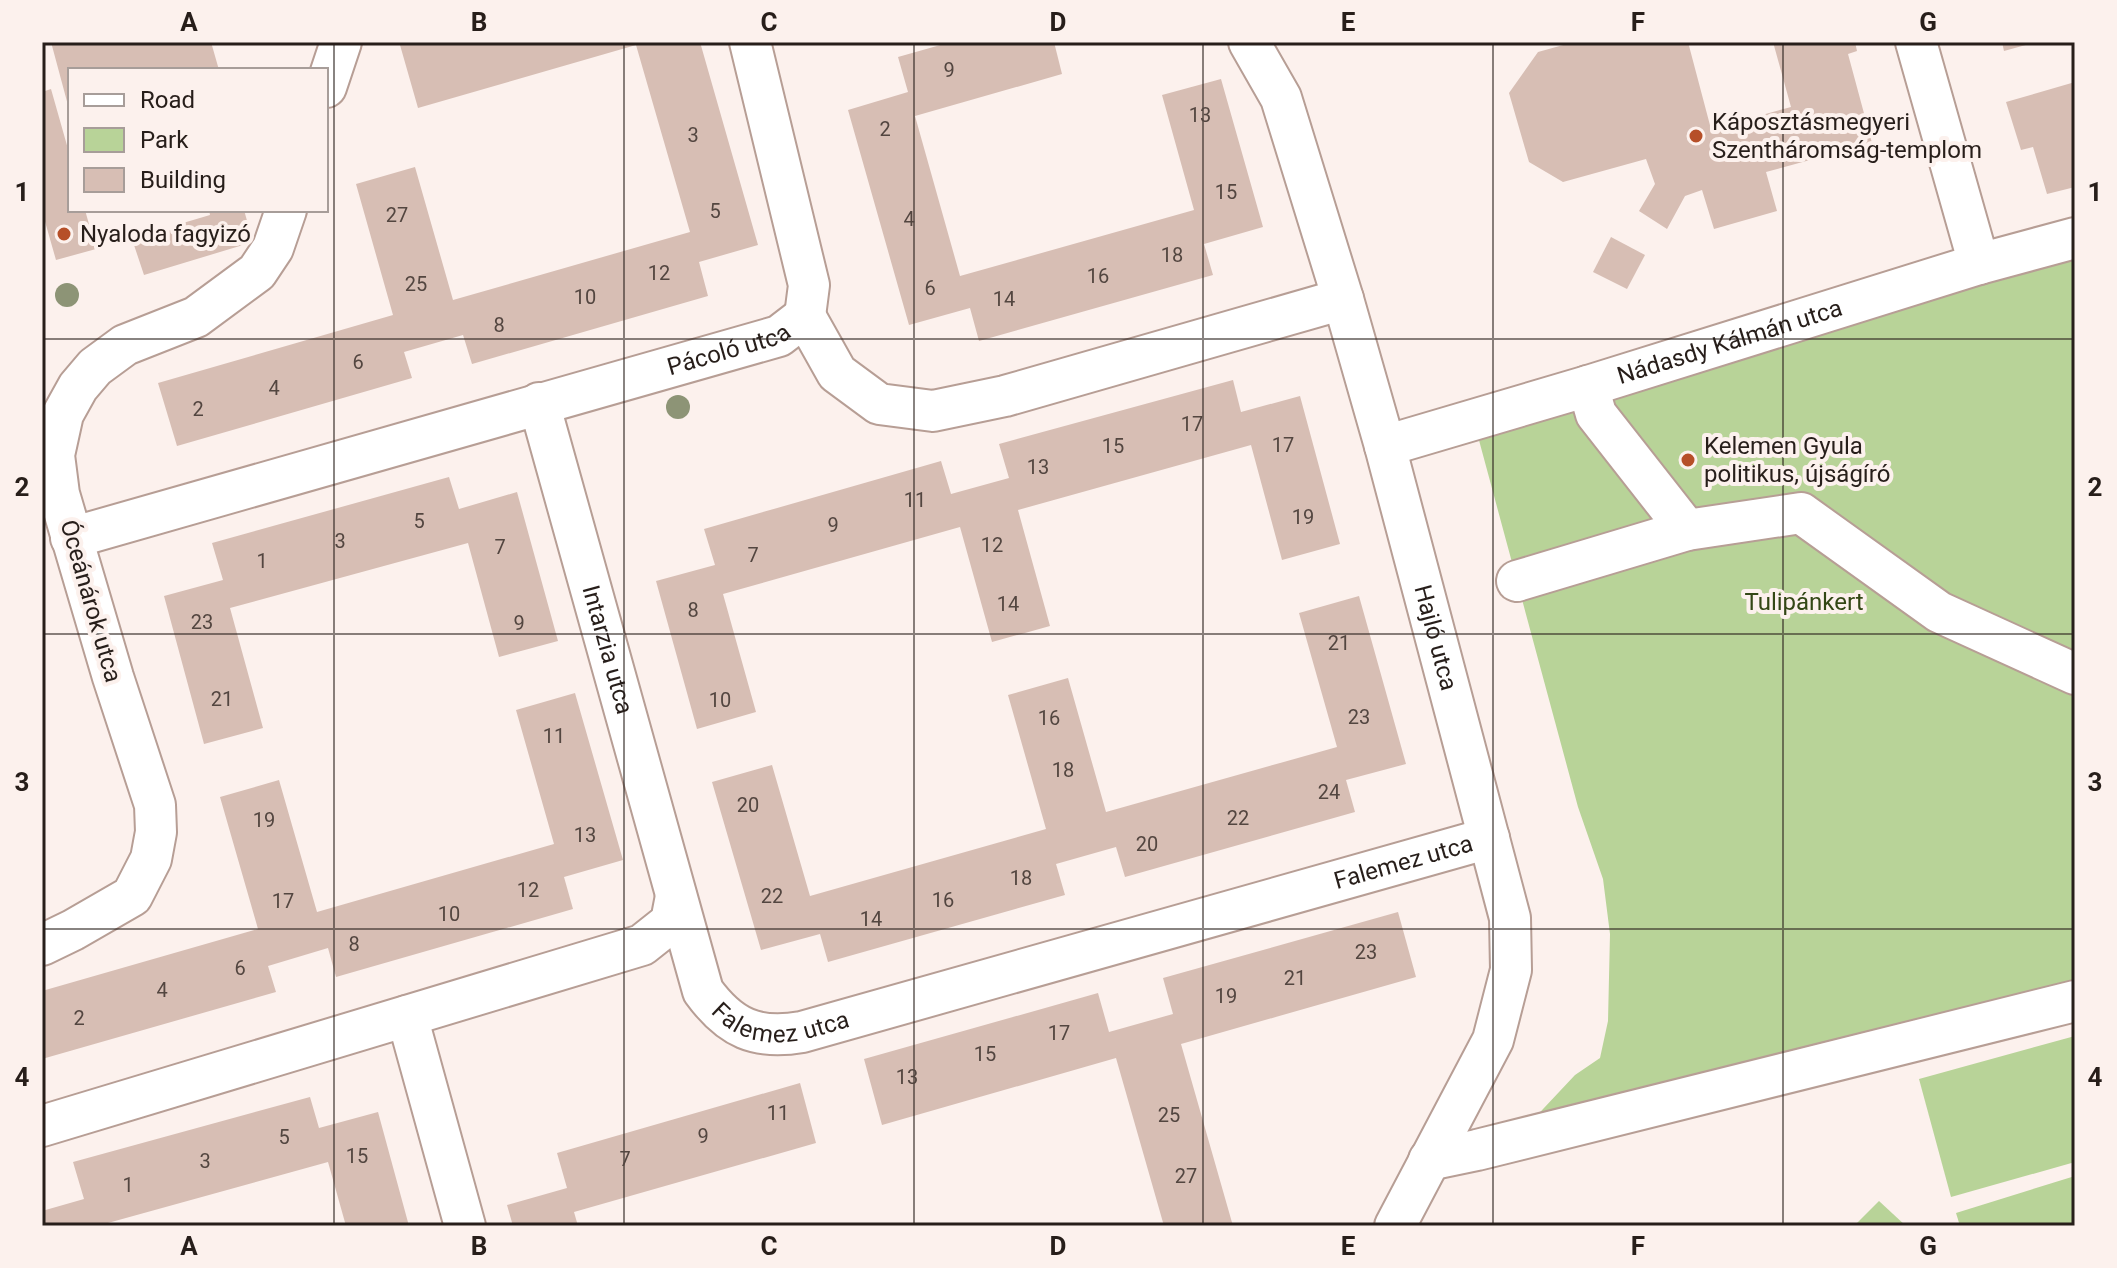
<svg xmlns="http://www.w3.org/2000/svg" width="2117" height="1268" viewBox="0 0 2117 1268" font-family="Roboto,sans-serif">
<style>
.green{fill:#b8d398}
.building{fill:#d7beb4}
.lines{fill:none;stroke-linecap:round;stroke-linejoin:round}
.minor-casing{stroke:#b79e95;stroke-width:44}
.minor{stroke:#fff;stroke-width:40}
.tree{fill:#8d9476}
.grid{fill:none;stroke:#271e1a;stroke-width:2;stroke-opacity:0.55}
.poi-dot{fill:#b64f28;stroke:#fcf1ed;stroke-width:3}
.labels{text-anchor:middle;stroke-width:8;stroke-linejoin:round;paint-order:stroke}
.number-label{font-size:20px;fill:#534640}
.poi-label{font-size:24px;fill:#271e1a;stroke:#fcf1ed;text-anchor:start}
.street-label{font-size:24px;fill:#271e1a;stroke:#fcf1ed}
.park-label{font-size:24px;fill:#334715;stroke:#fcf1ed}
.neatline{fill:none;stroke:#271e1a;stroke-width:3}
.grid-label{font-size:26px;text-anchor:middle;font-weight:bold;fill:#271e1a}
</style>
<rect width="100%" height="100%" fill="#fcf1ed"/>
<g class="green">
<path d="M2075 238V1001L1514 1140 1575 1075 1600 1058 1608 1021 1610 934 1603 879 1578 807 1473 418Z"/>
<path d="M2075 1036V1162L1951 1197 1919 1079Z"/>
<path d="M2075 1176V1226H1960L1956 1213Z"/>
<path d="M1879 1201 1906 1226H1854Z"/>
</g>
<g class="building">
<path d="M51 42H211L219 70H70L69 109Z"/>
<path d="M412 42H700L758 245 699 262 708 296 472 364 463 335 404 352 412 378 177 446 158 383 393 315 356 184 415 167 453 300 690 232 636 45 418 108 400 45Z"/>
<path d="M951 42H1054L1062 74 915 116 960 276 1194 210 1162 95 1221 79 1263 227 1204 244 1213 275 979 341 970 308 909 325 848 110 908 92 898 57Z"/>
<path d="M1574 42H1688L1711 129 1791 107 1773 42H1855L1857 51 1848 54 1872 143 1766 172 1777 211 1714 229 1702 190 1685 196 1667 229 1639 211 1655 184 1646 159 1563 182 1529 162 1509 93 1538 52Z"/>
<path d="M2002 42H2033V43L2004 51Z"/>
<path d="M2075 82V187L2047 194 2033 147 2021 150 2006 102Z"/>
<path d="M51 89 70 156V210H85L96 249 56 260 42 211V92Z"/>
<path d="M209 210H244L253 242 144 275 133 242 184 226 183 223 210 215Z"/>
<path d="M1611 237 1645 255 1627 289 1593 272Z"/>
<path d="M1233 380 1241 412 1300 396 1340 544 1282 560 1251 445 1018 510 1050 626 992 642 960 527 723 594 756 712 697 729 656 581 715 565 704 529 941 461 951 494 1009 478 999 444Z"/>
<path d="M449 477 459 509 517 492 558 641 499 657 468 543 230 608 263 728 204 744 164 596 223 580 212 543Z"/>
<path d="M1359 596 1406 764 1346 780 1355 812 1125 877 1116 847 1056 864 1065 895 828 962 820 934 761 950 712 782 772 765 810 896 1046 829 1008 695 1068 678 1106 812 1337 747 1299 613Z"/>
<path d="M575 693 623 860 564 877 573 909 336 977 328 948 268 966 276 992 42 1059V991L258 929 220 797 279 780 317 912 554 844 516 710Z"/>
<path d="M1398 912 1416 977 1181 1044 1233 1226H1164L1116 1058 882 1125 864 1059 1098 993 1109 1032 1173 1014 1163 978Z"/>
<path d="M800 1083 816 1143 574 1212 578 1226H513L507 1205 567 1188 557 1153Z"/>
<path d="M310 1097 319 1128 378 1112 409 1226H346L328 1162 97 1226H42V1211L84 1199 73 1162Z"/>
</g>
<g class="lines">
<defs>
<g id="minor">
<path d="M750 42 809 285 805 316"/>
<path id="s1" d="M1249 42 1281 98 1343 299 1385 446 1510 918 1511 970 1493 1040 1395 1226"/>
<path d="M1916 42 1979 264"/>
<path d="M326 87 341 42"/>
<path d="M805 316 837 373 879 404 933 411 1005 396 1343 299"/>
<path d="M1588 386 1596 414 1687 530"/>
<path id="s2" d="M539 403 703 991C730 1028 756 1040 802 1032L1489 838"/>
<path id="s3" d="M1385 446 1588 386 1979 264 2075 238"/>
<path id="s4" d="M71 538 779 336 805 316"/>
<path d="M1517 581 1687 530 1801 513 1939 612 2075 674"/>
<path d="M42 945 73 930 132 896 151 859 156 832 155 805 113 677 59 494 54 455 63 414 78 387 95 367 125 345 196 317 257 272 273 248 286 210"/>
<path d="M407 1016 465 1226"/>
<path d="M42 1126 642 945 671 922 676 896"/>
<path d="M1429 1160 1477 1150 2075 1001"/>
</g>
</defs>
<use href="#minor" class="minor-casing"/>
<use href="#minor" class="minor"/>
</g>
<g class="tree">
<circle cx="67" cy="295" r="12"/>
<circle cx="678" cy="407" r="12"/>
</g>
<path class="grid" d="M334 42V1226M624 42V1226M914 42V1226M1203 42V1226M1493 42V1226M1783 42V1226M42 339H2075M42 634H2075M42 929H2075"/>
<g class="poi-dot">
<circle cx="1696" cy="136" r="8"/>
<circle cx="64" cy="234" r="8"/>
<circle cx="1688" cy="460" r="8"/>
</g>
<g class="labels">
<g class="number-label">
<text x="949" y="77">9</text>
<text x="1200" y="122">13</text>
<text x="885" y="136">2</text>
<text x="693" y="142">3</text>
<text x="1226" y="199">15</text>
<text x="715" y="218">5</text>
<text x="397" y="222">27</text>
<text x="909" y="226">4</text>
<text x="1172" y="262">18</text>
<text x="659" y="280">12</text>
<text x="1098" y="283">16</text>
<text x="416" y="291">25</text>
<text x="930" y="295">6</text>
<text x="585" y="304">10</text>
<text x="1004" y="306">14</text>
<text x="499" y="332">8</text>
<text x="358" y="369">6</text>
<text x="274" y="395">4</text>
<text x="198" y="416">2</text>
<text x="1192" y="431">17</text>
<text x="1283" y="452">17</text>
<text x="1113" y="453">15</text>
<text x="1038" y="474">13</text>
<text x="915" y="507">11</text>
<text x="1303" y="524">19</text>
<text x="419" y="528">5</text>
<text x="833" y="532">9</text>
<text x="340" y="548">3</text>
<text x="992" y="552">12</text>
<text x="500" y="554">7</text>
<text x="753" y="562">7</text>
<text x="262" y="568">1</text>
<text x="1008" y="611">14</text>
<text x="693" y="617">8</text>
<text x="202" y="629">23</text>
<text x="519" y="630">9</text>
<text x="1339" y="650">21</text>
<text x="222" y="706">21</text>
<text x="720" y="707">10</text>
<text x="1359" y="724">23</text>
<text x="1049" y="725">16</text>
<text x="554" y="743">11</text>
<text x="1063" y="777">18</text>
<text x="1329" y="799">24</text>
<text x="748" y="812">20</text>
<text x="1238" y="825">22</text>
<text x="264" y="827">19</text>
<text x="585" y="842">13</text>
<text x="1147" y="851">20</text>
<text x="1021" y="885">18</text>
<text x="528" y="897">12</text>
<text x="772" y="903">22</text>
<text x="943" y="907">16</text>
<text x="283" y="908">17</text>
<text x="449" y="921">10</text>
<text x="871" y="926">14</text>
<text x="354" y="951">8</text>
<text x="1366" y="959">23</text>
<text x="240" y="975">6</text>
<text x="1295" y="985">21</text>
<text x="162" y="997">4</text>
<text x="1226" y="1003">19</text>
<text x="79" y="1025">2</text>
<text x="1059" y="1040">17</text>
<text x="985" y="1061">15</text>
<text x="907" y="1084">13</text>
<text x="778" y="1120">11</text>
<text x="1169" y="1122">25</text>
<text x="703" y="1143">9</text>
<text x="284" y="1144">5</text>
<text x="357" y="1163">15</text>
<text x="625" y="1166">7</text>
<text x="205" y="1168">3</text>
<text x="1186" y="1183">27</text>
<text x="128" y="1192">1</text>
</g>
<g class="poi-label">
<text x="1712" y="130">Káposztásmegyeri<tspan x="1712" dy="28">Szentháromság-templom</tspan></text>
<text x="80" y="242">Nyaloda fagyizó</text>
<text x="1704" y="454">Kelemen Gyula<tspan x="1704" dy="28">politikus, újságíró</tspan></text>
</g>
<g class="street-label">
<text dy="8" stroke="none"><textPath href="#s3" startOffset="360">Nádasdy Kálmán utca</textPath></text>
<text dy="8" stroke="none"><textPath href="#s4" startOffset="684">Pácoló utca</textPath></text>
<text transform="translate(91 601) rotate(74)" y="8">Óceánárok utca</text>
<text dy="8" stroke="none"><textPath href="#s1" startOffset="626">Hajló utca</textPath></text>
<text dy="8" stroke="none"><textPath href="#s2" startOffset="256">Intarzia utca</textPath></text>
<text dy="8" stroke="none"><textPath href="#s2" startOffset="1350">Falemez utca</textPath></text>
<text dy="8" stroke="none"><textPath href="#s2" startOffset="702">Falemez utca</textPath></text>
</g>
<g class="park-label">
<text x="1804" y="610">Tulipánkert</text>
</g>
</g>
<rect width="2117" height="1268" fill="none" stroke="#fcf1ed" stroke-width="88"/>
<rect x="68" y="68" width="260" height="144" fill="#fcf1ed" stroke="#a79d99" stroke-width="2"/>
<rect x="84" y="94" width="40" height="12" fill="#ffffff" stroke="#a79d99" stroke-width="2"/>
<text x="140" y="108" font-size="24" fill="#271e1a">Road</text>
<rect x="84" y="128" width="40" height="24" fill="#b8d398" stroke="#a79d99" stroke-width="2"/>
<text x="140" y="148" font-size="24" fill="#271e1a">Park</text>
<rect x="84" y="168" width="40" height="24" fill="#d7beb4" stroke="#a79d99" stroke-width="2"/>
<text x="140" y="188" font-size="24" fill="#271e1a">Building</text>
<rect x="44" y="44" width="2029" height="1180" class="neatline"/>
<g class="grid-label">
<text x="189" y="31">A</text>
<text x="479" y="31">B</text>
<text x="769" y="31">C</text>
<text x="1058" y="31">D</text>
<text x="1348" y="31">E</text>
<text x="1638" y="31">F</text>
<text x="1928" y="31">G</text>
<text x="22" y="201">1</text>
<text x="2095" y="201">1</text>
<text x="22" y="496">2</text>
<text x="2095" y="496">2</text>
<text x="22" y="791">3</text>
<text x="2095" y="791">3</text>
<text x="22" y="1086">4</text>
<text x="2095" y="1086">4</text>
<text x="189" y="1255">A</text>
<text x="479" y="1255">B</text>
<text x="769" y="1255">C</text>
<text x="1058" y="1255">D</text>
<text x="1348" y="1255">E</text>
<text x="1638" y="1255">F</text>
<text x="1928" y="1255">G</text>
</g>
</svg>
